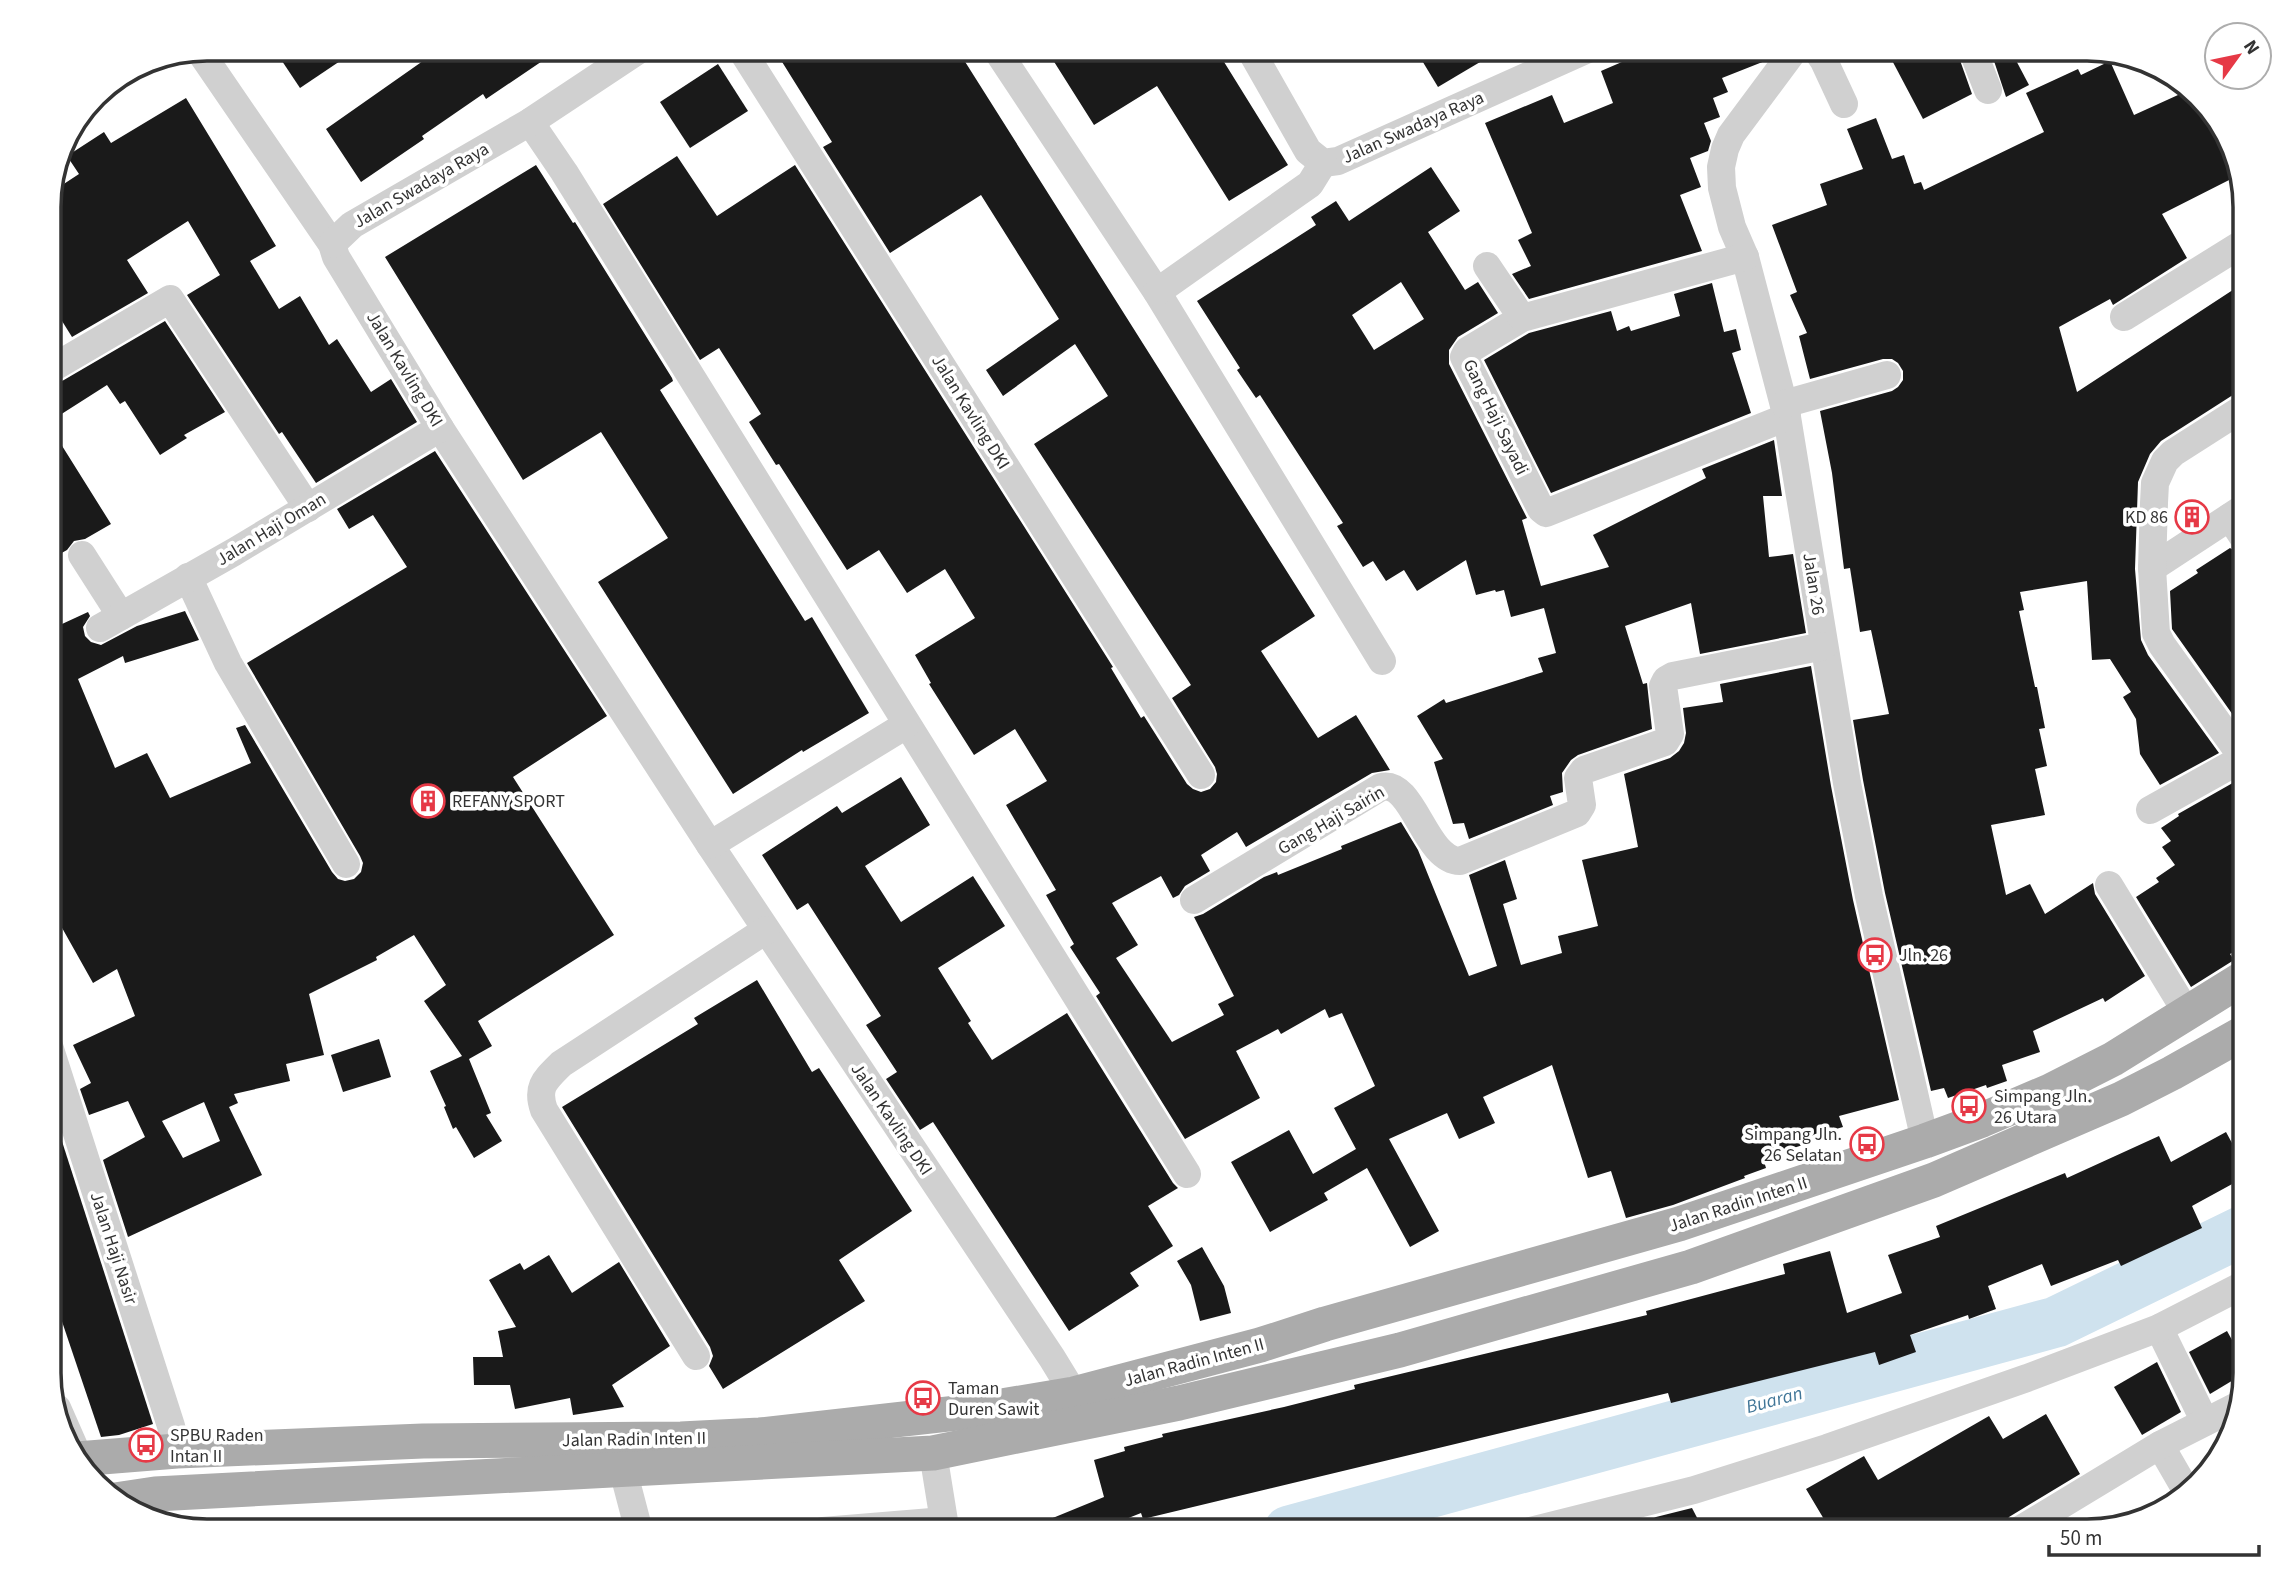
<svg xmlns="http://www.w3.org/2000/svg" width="2294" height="1580" viewBox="0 0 2294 1580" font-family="'Source Sans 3',sans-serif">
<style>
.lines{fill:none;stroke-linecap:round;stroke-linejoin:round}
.river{stroke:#cfe2ee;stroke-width:51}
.building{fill:#1a1a1a;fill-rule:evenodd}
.minor{stroke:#d0d0d0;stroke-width:28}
.major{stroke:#ababab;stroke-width:35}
.labels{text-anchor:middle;stroke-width:7;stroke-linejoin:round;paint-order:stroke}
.street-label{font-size:18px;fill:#333;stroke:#fff}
.poi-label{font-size:18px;fill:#333;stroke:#fff;text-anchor:start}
.water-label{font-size:19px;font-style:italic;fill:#3f7597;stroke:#fff}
.rim{fill:none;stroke:#333;stroke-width:3.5}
</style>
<rect width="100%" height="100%" fill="#fff"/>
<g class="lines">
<path class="river" d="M1289 1531 2056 1322 2245 1230"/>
</g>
<g class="building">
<path d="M274 49H358L300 88Z"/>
<path d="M440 49H560L486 99 483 94 422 136 424 139 361 182 326 129Z"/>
<path d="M774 49H957L1315 616 1261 651 1318 738 1356 715 1390 770 1372 773 1246 847 1237 832 1201 855 1210 871 1185 886 1179 895 1173 898 1161 876 1112 903 1138 945 1116 958 1172 1042 1224 1015 1218 1004 1234 996 1194 917 1203 914 1264 877 1277 872 1278 875 1342 849 1341 846 1401 822 1418 850 1469 976 1497 966 1469 875 1505 860 1517 899 1503 904 1521 965 1562 953 1558 936 1598 926 1582 860 1638 847 1624 774 1670 758 1679 751 1684 743 1686 733 1683 708 1723 702 1720 684 1811 666 1831 786 1853 900 1899 1100 1839 1116 1843 1127 1808 1137 1809 1143 1763 1158 1766 1168 1744 1176 1745 1178 1673 1205 1626 1218 1611 1171 1588 1178 1552 1065 1483 1097 1495 1123 1459 1139 1447 1113 1389 1139 1439 1231 1410 1247 1367 1168 1324 1193 1328 1200 1270 1232 1231 1162 1289 1130 1313 1174 1356 1149 1334 1108 1375 1086 1342 1013 1329 1018 1325 1009 1281 1034 1278 1029 1236 1051 1260 1098 1185 1139 1096 996 1100 993 1070 947 1074 944 1046 895 1056 890 1006 805 1047 781 1015 729 974 755 929 684 931 683 915 655 975 618 945 569 907 593 879 550 847 570 779 464 776 465 749 422 761 414 719 348 700 360 603 204 677 156 717 216 795 165 1113 667 1111 668 1141 718 1144 716 1187 784 1193 789 1201 792 1210 789 1216 782 1217 774 1215 767 1172 698 1191 685 1034 444 1108 396 1075 344 1003 396 986 370 1059 319 981 195 890 253 823 147 832 142Z"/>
<path d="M1046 49H1216L1288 165 1229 201 1157 86 1094 125Z"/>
<path d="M1415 49H1502L1438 87Z"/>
<path d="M1652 49H1774L1765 61 1722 78 1728 92 1713 98 1720 117 1704 123 1711 141 1708 151 1690 158 1701 187 1680 195 1702 251 1529 299 1512 274 1531 266 1518 240 1532 233 1485 123 1552 95 1564 123 1613 103 1601 71Z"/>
<path d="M1886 49H1956L1972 94 1923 119Z"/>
<path d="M1990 49H2010L2029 85 2006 97Z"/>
<path d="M2110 61 2134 115 2189 90 2224 128 2237 176 2162 214 2187 258 2113 305 2110 299 2059 327 2077 392 2245 282V390L2236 393 2161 441 2150 454 2138 482 2135 569 2141 640 2148 655 2219 753 2160 785 2140 754 2136 719 2123 697 2131 692 2110 659 2092 660 2087 581 2020 592 2024 610 2019 611 2035 687H2037L2045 728 2039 729 2047 766 2035 769 2045 815 1991 825 2006 895 2030 884 2045 914 2093 883 2095 894 2145 976 2105 1002 2103 998 2033 1031 2040 1052 2002 1065 2007 1081 1987 1088 1986 1085 1948 1098 1944 1088 1931 1091 1885 893 1863 780 1853 720 1889 714 1871 630 1860 632 1850 568 1844 569 1832 473 1820 411 1892 391 1898 387 1903 380V371L1898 363 1892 359H1883L1810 379 1799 336 1807 333 1790 295 1797 292 1772 225 1827 205 1820 184 1863 169 1847 129 1876 118 1892 159 1904 155 1914 184 1921 182 1924 190 2044 132 2026 93 2078 69 2081 75Z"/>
<path d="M718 64 748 111 690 148 660 102Z"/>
<path d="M186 98 276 246 250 261 279 309 300 296 329 345 337 339 371 392 391 379 417 422 316 483 282 432 279 434 187 295 220 275 188 221 127 260 148 293 72 337 57 313 49 319V197L50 193 79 174 67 156 104 132 111 143Z"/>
<path d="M536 165 573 223 575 222 672 378 673 381 660 390 805 621 812 617 869 713 803 752 802 750 733 794 598 582 668 538 601 432 523 480 385 257Z"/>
<path d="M1431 167 1460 211 1428 232 1465 290 1478 282 1498 313 1458 337 1449 350V364L1527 518 1522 520 1541 586 1609 567 1593 535 1706 478 1702 469 1774 440 1782 496H1763L1769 557 1793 554 1806 633 1700 654 1691 603 1625 626 1643 684 1647 683 1652 729 1578 755 1571 760 1562 773 1563 792 1550 796 1553 805 1469 839 1464 823 1453 824 1434 762 1443 759 1417 716 1444 699 1446 703 1543 672 1538 658 1556 653 1544 608 1511 617 1504 590 1496 592 1495 590 1476 595 1466 560 1417 591 1404 570 1386 581 1373 561 1363 567 1337 526 1343 523 1260 395 1256 398 1237 370 1240 368 1197 301 1316 225 1311 217 1336 201 1349 221ZM1401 282 1424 319 1374 350 1352 315Z"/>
<path d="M1712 283 1724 332 1736 329 1741 350 1732 353 1751 413 1551 493 1484 360 1529 333 1611 311 1617 331 1629 326 1631 331 1680 316 1674 294Z"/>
<path d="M165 321 225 412 184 435 187 438 160 455 125 401 120 404 107 385 49 422V387L57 384Z"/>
<path d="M49 425 111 524 85 539 74 541 67 550 49 560Z"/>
<path d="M435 451 607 716 513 777 614 935 478 1021 492 1046 469 1059 491 1113 486 1115 502 1141 474 1158 456 1127 453 1129 444 1107 446 1106 430 1071 462 1056 424 1001 446 985 414 935 376 957 377 960 309 994 324 1055 286 1064 290 1081 234 1094 238 1103 229 1107 262 1175 128 1237 103 1160 145 1137 128 1101 89 1115 80 1089 91 1083 73 1045 135 1016 117 969 93 983 61 926 49 929V630L88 612 90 616 83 627 85 636 91 642 101 645 137 626 185 611 199 640 125 663 123 656 78 679 115 768 147 753 170 798 251 763 236 728 245 725 332 872 338 879 345 881 354 879 361 872 363 863 360 856 247 663 407 567 373 515 349 529 337 509ZM204 1102 220 1141 183 1158 162 1121Z"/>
<path d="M2230 548 2240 555 2245 563V732L2172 629 2170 591 2198 573 2196 570Z"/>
<path d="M2245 776V945L2230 954 2234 960 2191 987 2136 897 2159 882 2156 878 2175 865 2162 847 2171 841 2161 828 2179 816 2178 814Z"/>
<path d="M901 777 930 825 865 866 901 922 973 876 1005 926 938 968 971 1021 968 1023 992 1060 1067 1013 1173 1183 1178 1188 1148 1206 1173 1246 1130 1273 1139 1286 1069 1331 933 1122 920 1130 886 1079 897 1072 866 1025 881 1016 808 903 797 910 762 855 837 806 842 813Z"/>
<path d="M757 980 812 1072 819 1068 912 1211 839 1260 865 1301 723 1389 709 1366 713 1356 710 1347 562 1107 698 1024 694 1018Z"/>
<path d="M379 1039 391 1077 343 1092 331 1055Z"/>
<path d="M49 1101 153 1424 119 1435 101 1437 49 1283Z"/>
<path d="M2226 1132 2245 1167V1177L2192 1206 2202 1228 2121 1266 2118 1260 2051 1286 2042 1264 1988 1286 1996 1309 1969 1319 1968 1315 1910 1335 1916 1352 1879 1365 1875 1352 1671 1403 1668 1393 1143 1519 1141 1513 1096 1531H1021L1104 1497 1094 1460 1125 1451 1124 1447 1163 1437 1162 1434 1284 1407 1355 1389 1354 1385 1647 1315 1646 1311 1785 1274 1783 1264 1830 1251 1847 1313 1902 1293 1888 1255 1940 1237 1936 1226 2065 1173 2067 1178 2159 1136 2171 1162Z"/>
<path d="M1202 1247 1224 1286 1231 1313 1200 1321 1191 1285 1177 1261Z"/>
<path d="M549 1255 572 1293 619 1262 670 1346 612 1385 624 1407 573 1415 570 1398 515 1409 510 1385H474L473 1357H503L498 1331 516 1327 489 1280 520 1263 524 1270Z"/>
<path d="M2227 1331 2245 1363V1373L2210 1394 2189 1352Z"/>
<path d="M2157 1362 2181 1412 2142 1435 2114 1387Z"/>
<path d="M2046 1414 2080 1474 2009 1517 2003 1526 1994 1531H1955L1948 1519 1928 1531H1831L1806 1489 1864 1456 1878 1480 1989 1416 2003 1439Z"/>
<path d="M1692 1508 1704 1531H1628L1656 1517Z"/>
</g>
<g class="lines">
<g class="minor">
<path d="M741 49 1201 775"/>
<path d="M996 49 1157 292 1382 661"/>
<path d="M1250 49 1308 151 1323 163 1338 161 1588 49"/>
<path d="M1795 49 1731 135 1725 149 1721 167 1722 188 1732 227 1745 257 1787 417 1847 783 1869 896 1925 1141"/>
<path d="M1816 49 1824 61 1844 104"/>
<path d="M1972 49 1988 90"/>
<path d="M199 50 332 244 336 257 440 428 710 845 1052 1358 1074 1394"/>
<path d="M530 122 564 172 1187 1174"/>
<path d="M332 244 352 225 530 122 640 49"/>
<path d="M1745 257 1522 318 1467 351 1464 357 1541 509 1546 513 1787 417"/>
<path d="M1487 266 1522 318"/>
<path d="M1157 292 1310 184 1323 163"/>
<path d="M2124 317 2245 242"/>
<path d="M49 370 170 299 308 508"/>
<path d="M1784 404 1887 375"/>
<path d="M2230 517 2245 540"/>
<path d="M82 555 121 616"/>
<path d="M2152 568 2245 507"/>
<path d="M188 577 228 663 346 864"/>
<path d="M100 628 234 552 440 428"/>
<path d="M2243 758 2162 645 2156 633 2152 568 2154 503 2155 483 2165 461 2173 453 2245 407"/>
<path d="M2150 810 2245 757"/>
<path d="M710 845 906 725"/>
<path d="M2109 885 2187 1013"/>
<path d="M1194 900 1381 787C1414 779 1424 860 1460 861L1577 813 1582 805 1578 778 1584 770 1665 742 1670 734 1663 686 1666 680 1673 676 1824 646"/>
<path d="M49 1046 171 1426 177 1451"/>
<path d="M2159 1328 2205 1422"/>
<path d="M696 1356 544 1110C536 1087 545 1080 561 1064L766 930"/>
<path d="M57 1408 79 1458"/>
<path d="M2160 1445 2186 1490"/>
<path d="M623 1470 639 1531"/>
<path d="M823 1531 944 1521 933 1453"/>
<path d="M1530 1531 1694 1490 1827 1448 2027 1378 2159 1328 2245 1284"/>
<path d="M2018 1531 2160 1445 2235 1407"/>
</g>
<g class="major">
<path d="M77 1459 177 1451 423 1441 681 1439 760 1435 966 1412 1074 1394 1260 1345 1325 1324 1679 1224 1925 1141 1982 1120 2050 1091 2113 1059 2245 977"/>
<path d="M115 1500 155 1494 933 1453 1179 1403 1400 1350 1691 1267 1934 1180 2121 1099 2172 1073 2245 1032"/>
</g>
</g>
<defs>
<symbol id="building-ring" viewBox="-11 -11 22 22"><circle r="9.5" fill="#fff" stroke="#e63946" stroke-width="1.5"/><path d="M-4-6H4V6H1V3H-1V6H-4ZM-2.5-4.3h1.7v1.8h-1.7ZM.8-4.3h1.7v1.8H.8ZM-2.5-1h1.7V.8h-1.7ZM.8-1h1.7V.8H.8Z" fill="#e63946"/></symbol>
<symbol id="bus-ring" viewBox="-11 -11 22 22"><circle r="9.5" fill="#fff" stroke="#e63946" stroke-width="1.5"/><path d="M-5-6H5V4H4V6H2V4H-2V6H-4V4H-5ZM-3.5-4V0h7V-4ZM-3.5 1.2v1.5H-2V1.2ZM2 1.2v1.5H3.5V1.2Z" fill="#e63946"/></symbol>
</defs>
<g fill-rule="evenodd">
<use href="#building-ring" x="2173" y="498" width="38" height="38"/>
<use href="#building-ring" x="409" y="782" width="38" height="38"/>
<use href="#bus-ring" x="1856" y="936" width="38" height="38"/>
<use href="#bus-ring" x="1950" y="1087" width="38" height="38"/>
<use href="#bus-ring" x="1848" y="1125" width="38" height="38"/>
<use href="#bus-ring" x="904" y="1379" width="38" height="38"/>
<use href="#bus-ring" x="127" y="1426" width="38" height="38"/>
</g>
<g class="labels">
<g class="street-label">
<text transform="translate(1413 127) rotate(-24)" y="6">Jalan Swadaya Raya</text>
<text transform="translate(421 185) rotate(-30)" y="6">Jalan Swadaya Raya</text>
<text transform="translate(405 369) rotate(59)" y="6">Jalan Kavling DKI</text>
<text transform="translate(971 412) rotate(58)" y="6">Jalan Kavling DKI</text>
<text transform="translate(1496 417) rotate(64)" y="6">Gang Haji Sayadi</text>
<text transform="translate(271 529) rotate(-31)" y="6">Jalan Haji Oman</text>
<text transform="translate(1814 584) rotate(81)" y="6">Jalan 26</text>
<text transform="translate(1331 820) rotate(-30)" y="6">Gang Haji Sairin</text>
<text transform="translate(892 1119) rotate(56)" y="6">Jalan Kavling DKI</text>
<text transform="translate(1738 1204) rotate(-18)" y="6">Jalan Radin Inten II</text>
<text transform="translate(114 1248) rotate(72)" y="6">Jalan Haji Nasir</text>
<text transform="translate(1194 1362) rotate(-15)" y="6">Jalan Radin Inten II</text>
<text transform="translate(634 1439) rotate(-1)" y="6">Jalan Radin Inten II</text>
</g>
<g class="poi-label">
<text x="2168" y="523" text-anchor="end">KD 86</text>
<text x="452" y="807">REFANY SPORT</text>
<text x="1899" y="961">Jln. 26</text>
<text x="1994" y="1102">Simpang Jln.<tspan x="1994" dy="21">26 Utara</tspan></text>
<text x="1842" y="1140" text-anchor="end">Simpang Jln.<tspan x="1842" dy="21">26 Selatan</tspan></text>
<text x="948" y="1394">Taman<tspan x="948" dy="21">Duren Sawit</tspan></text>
<text x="170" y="1441">SPBU Raden<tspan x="170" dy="21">Intan II</tspan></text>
</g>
<g class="water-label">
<text transform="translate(1774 1399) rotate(-15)" y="7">Buaran</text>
</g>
</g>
<path d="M0 0H2294V1580H0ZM207 61H2087A146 146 0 0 1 2233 207V1373A146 146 0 0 1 2087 1519H207A146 146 0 0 1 61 1373V207A146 146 0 0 1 207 61Z" fill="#fff" fill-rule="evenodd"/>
<path class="rim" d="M207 61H2087A146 146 0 0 1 2233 207V1373A146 146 0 0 1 2087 1519H207A146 146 0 0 1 61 1373V207A146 146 0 0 1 207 61Z"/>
<g transform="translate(2238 56) rotate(57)"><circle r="33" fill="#ffffff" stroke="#adadad" stroke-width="2"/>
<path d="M0-5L12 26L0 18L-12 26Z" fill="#e63946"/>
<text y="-10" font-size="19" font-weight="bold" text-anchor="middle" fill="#333333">N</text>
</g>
<path d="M2049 1545v10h210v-10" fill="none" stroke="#333333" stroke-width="3.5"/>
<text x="2060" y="1545" font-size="21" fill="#333333" stroke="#ffffff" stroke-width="5" paint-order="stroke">50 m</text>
</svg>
